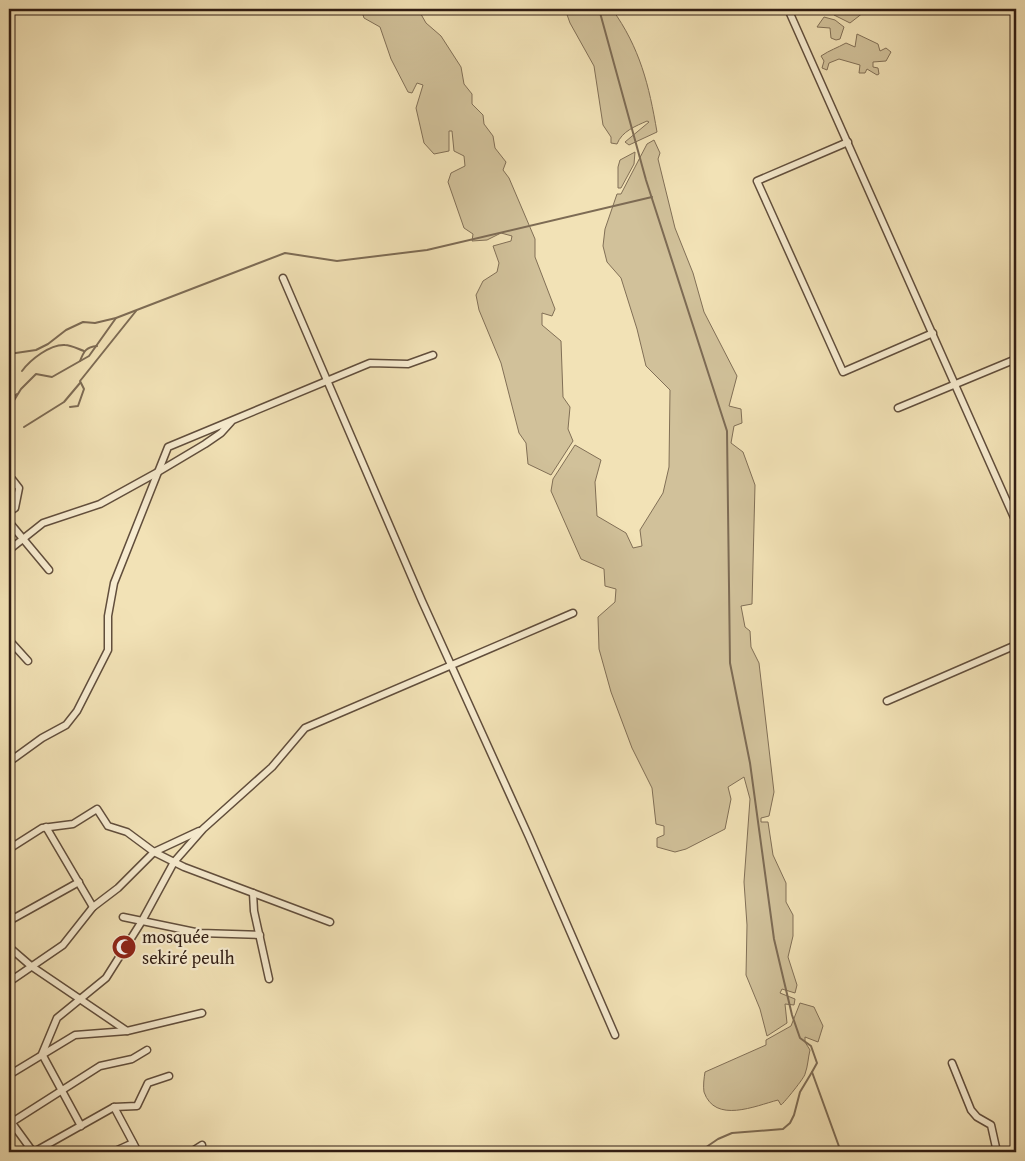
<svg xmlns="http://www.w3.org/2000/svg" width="1025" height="1161" viewBox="0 0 1025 1161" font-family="'Gentium Book Plus',serif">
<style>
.green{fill:#d1c19a;stroke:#816f56}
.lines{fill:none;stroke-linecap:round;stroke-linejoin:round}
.stream{stroke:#7d6b54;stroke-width:2}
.street-casing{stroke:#614e3c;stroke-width:9}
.street{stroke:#f7ecd0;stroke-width:6}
.labels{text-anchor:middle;stroke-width:4.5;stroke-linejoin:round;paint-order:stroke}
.poi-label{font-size:18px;fill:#311d13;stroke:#f7ecd0;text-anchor:start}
</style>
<rect width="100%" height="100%" fill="#f2e2b6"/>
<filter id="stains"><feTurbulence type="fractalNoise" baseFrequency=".004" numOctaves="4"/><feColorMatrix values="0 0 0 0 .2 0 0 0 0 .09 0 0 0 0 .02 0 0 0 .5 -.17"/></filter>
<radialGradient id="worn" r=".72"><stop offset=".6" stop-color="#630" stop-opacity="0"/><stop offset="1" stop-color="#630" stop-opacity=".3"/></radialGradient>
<g class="green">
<path d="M361 9H418L426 23 441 36 461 67 464 84 472 94V104L483 115 484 124 493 136 495 148 506 162 503 170 509 178 535 239V257L555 309 552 316 542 313V325L561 341 563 397 570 407 568 429 573 441 551 475 528 464 526 443 519 433 501 363 479 310 476 295 483 281 497 272 499 263 493 246 511 241 512 236 501 233 487 240 472 241 473 234 464 228 448 182 451 173 465 166 464 156 454 151 452 131H449V151L434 154 424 143 416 108 423 85 417 83 412 93 408 92 391 59 380 27 364 18Z"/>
<path d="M565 9H612C640 48 649 85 657 132L629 145 625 142 649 122 647 121C636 126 622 131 617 144L611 143V137L603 125 594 66 570 23Z"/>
<path d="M836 9H868L850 23 834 15Z"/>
<path d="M824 17 835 20 844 27 840 39 836 40 831 38 830 28 817 27Z"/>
<path d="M857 34 878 44 880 51 886 48 891 52 886 61 873 62V67L878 68 879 74 877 75 867 69 865 73H859L860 65 839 59 829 63 827 70 822 68 824 61 821 56C830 50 837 48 846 43L855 47Z"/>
<path d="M654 140 660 153 658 159 675 228 693 273 704 312 737 376 729 406 741 409 742 423 734 426 731 443 743 452 755 485 752 604 741 606 745 627 750 631 751 647 759 663 774 792 769 816 761 818V822H768L773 855 786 883V902L793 915V936L788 957 797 985 795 993 782 989 780 993 795 999 794 1005 785 1004 787 1023 767 1036 760 1009 746 975 747 925 744 882 750 799 744 777 728 787 731 799 725 829 686 849 675 852 657 847V838L664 835V826L656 824 652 788 632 748 611 692 599 649 598 617 615 602 616 589 605 586 604 569 581 559 551 491 553 479 575 445 601 460 595 482 597 516 626 533 633 548 642 546 640 530 663 493 669 467 670 390 646 366 637 329 621 278 607 262 603 246 605 229 617 194H621L647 144Z"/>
<path d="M635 152 634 164 621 188H618V167L620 160Z"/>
<path d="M800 1003 814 1007 823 1026 818 1042 805 1037V1042L810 1050C808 1058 808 1066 805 1074 805 1077 784 1103 781 1105L778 1100C755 1106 715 1124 704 1092 703 1086 704 1078 705 1072L766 1045V1040L791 1026Z"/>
</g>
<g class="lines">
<g class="stream">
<path d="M599 9 646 180 727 431 730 663 750 763 774 939 792 1015 800 1038 811 1046 817 1063 812 1072 841 1152"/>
<path d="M9 354 36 350 48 344 66 330 83 322 95 323 116 318 285 253 337 261 427 250 652 197"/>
<path d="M80 361C84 351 86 347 97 346"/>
<path d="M22 371C30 360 50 344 65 345 71 345 78 349 84 351"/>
<path d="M9 400 17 394"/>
<path d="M13 402 21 389 36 374 52 377 89 356 116 318"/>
<path d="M70 407 78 406 84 389 80 381 136 311"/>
<path d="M24 427 64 402 80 383"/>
<path d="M699 1152 718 1139 732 1133 783 1129 790 1123 794 1115 800 1092 812 1072"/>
</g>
<defs>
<g id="street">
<path d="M788 9 1016 522"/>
<path d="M848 142 757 181 843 372 933 333"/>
<path d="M283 278 422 601 529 837 615 1035"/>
<path d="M898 408 1016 359"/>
<path d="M9 512 15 508 19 488 12 479"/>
<path d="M9 522 49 570"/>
<path d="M9 550 43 523 100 504 158 472 205 444 221 433 231 422"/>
<path d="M9 640 28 661"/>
<path d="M887 701 1016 645"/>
<path d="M9 762 42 738 66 725 77 711 108 650V616L114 583 168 447 370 363 408 364 433 355"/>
<path d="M46 827 93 907"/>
<path d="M9 849 42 828 73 824 97 809 108 826 127 832 154 852 184 867 330 922"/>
<path d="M253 893 254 911 269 979"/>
<path d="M123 917 200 933 260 935"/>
<path d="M9 921 79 882"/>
<path d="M9 947 31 966 127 1031"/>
<path d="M9 982 63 945 93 907 118 888 154 852 199 831"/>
<path d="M952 1063 971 1110 977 1117 991 1125 997 1152"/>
<path d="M9 1075 75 1035 127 1031 202 1013"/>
<path d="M114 1107 138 1152"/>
<path d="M9 1119 33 1152"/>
<path d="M9 1124 100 1066 132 1059 147 1050"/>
<path d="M81 1126 42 1054 57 1018 106 978 142 921 174 862 203 829 272 767 305 728 573 613"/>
<path d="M34 1152 114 1107 137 1106 148 1083 169 1076"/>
<path d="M113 1152 133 1143"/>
<path d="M191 1152 202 1145"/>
</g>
</defs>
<use href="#street" class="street-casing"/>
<use href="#street" class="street"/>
</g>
<defs>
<symbol id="mosque-disc" viewBox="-11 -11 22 22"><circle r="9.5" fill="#8f2418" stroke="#f7ecd0"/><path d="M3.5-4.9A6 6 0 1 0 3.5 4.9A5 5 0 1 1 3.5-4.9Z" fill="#fff"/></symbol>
</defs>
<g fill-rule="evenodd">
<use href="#mosque-disc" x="110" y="933" width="28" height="28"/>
</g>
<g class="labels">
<g class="poi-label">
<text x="142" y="943">mosquée<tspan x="142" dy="21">sekiré peulh</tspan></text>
</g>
</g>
<rect width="1025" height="1161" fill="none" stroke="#f2e2b6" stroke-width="30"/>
<rect x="10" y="10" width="1005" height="1141" fill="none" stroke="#311d13" stroke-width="2.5"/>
<rect x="15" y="15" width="995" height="1131" fill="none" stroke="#311d13"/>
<rect width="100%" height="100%" filter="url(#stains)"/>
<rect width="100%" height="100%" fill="url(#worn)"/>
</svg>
